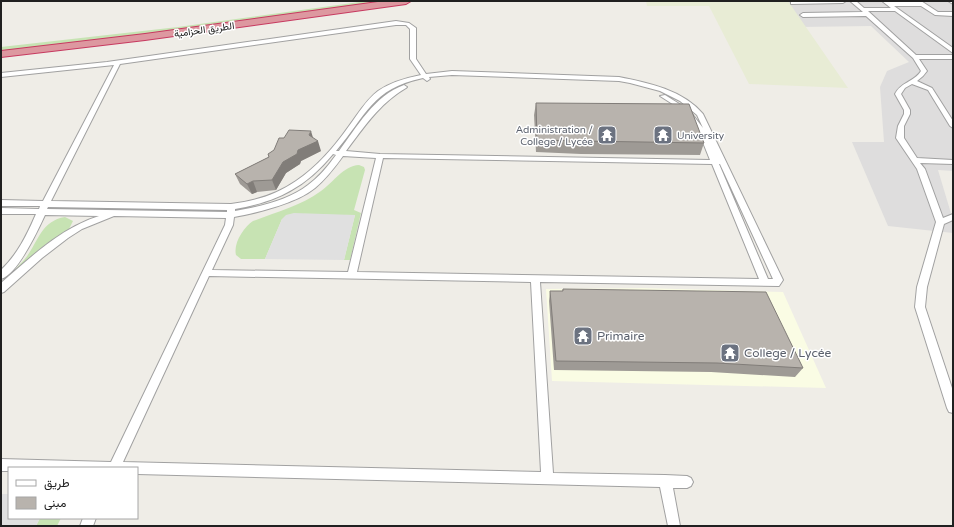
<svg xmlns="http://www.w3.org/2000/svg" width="954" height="527" viewBox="0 0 954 527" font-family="'Varela Round',Vazirmatn,sans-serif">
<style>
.residential{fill:#dedddd}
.education{fill:#fafce4}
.farmland{fill:#e8ecd5}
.grass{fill:#c7e3b3}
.parking{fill:#e0e0e0}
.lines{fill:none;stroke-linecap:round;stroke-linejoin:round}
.street-casing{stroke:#a1a1a1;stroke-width:2}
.highway-casing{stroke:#c73a60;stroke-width:2}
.street{fill:#fff;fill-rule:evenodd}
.highway{fill:#dd98a0;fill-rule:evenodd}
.wall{fill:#9e9a95}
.shaded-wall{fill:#817d79}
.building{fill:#b8b3ad;stroke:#817d79}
.labels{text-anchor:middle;stroke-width:3;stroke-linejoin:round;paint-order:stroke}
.far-street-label{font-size:10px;fill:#202020;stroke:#fff}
.far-worship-label{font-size:10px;fill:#5b616d;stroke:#fff;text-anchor:end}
.worship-label{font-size:12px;fill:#5b616d;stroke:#fff;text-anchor:start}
</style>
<rect width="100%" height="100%" fill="#efede7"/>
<path class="residential" d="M781 1H953V171L938 170 953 220V233L888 226 852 142H884L880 87 887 71 909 62 871 26 800 27Z"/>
<path class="education" d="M643 288 783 292 826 388 552 381 546 289Z"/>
<path class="farmland" d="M646 1H788L848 88 749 84 709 6H647Z"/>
<g class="grass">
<path d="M367 1H398L206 28 1 52V47L178 27Z"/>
<path d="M359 165 364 167 365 170 354 210 361 213 350 260H344L355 215 282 219 265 259H241L236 255C233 243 244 227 253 221 277 212 300 206 321 191 334 182 343 166 359 165Z"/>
<path d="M65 217 73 221 69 229 46 244 1 282C9 275 17 268 24 260 38 244 40 221 65 217Z"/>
<path d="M40 518H61L57 526H36Z"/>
</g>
<g class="parking">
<path d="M294 213 355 215 344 260 265 259 282 219 286 215Z"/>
<path d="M1 494H9V518H40L36 526H1Z"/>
</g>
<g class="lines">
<defs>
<g id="street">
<path d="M793 1H846L843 3 791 4V2Z"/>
<path d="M850 1H856L864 8H891L882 1 890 2H917L915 1H921L938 12H953V16L935 15 921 6H894L953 48V53L895 11H868L916 55H953V59H919L927 71 923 76 917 81 932 88 953 121V128L950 126 928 90 912 84 905 88 901 94 910 110V114L904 126V138L917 158 953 160V164L920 163 925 169 943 218 953 214V220L944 224 927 287 925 307 953 391V413L949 412 947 408 915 307 917 287 936 222 917 169 896 138 898 126 904 114V110L895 94C901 82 914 82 921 71L913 58 866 16 803 17 800 15 803 13 863 12Z"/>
<path d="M948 1H953V4Z"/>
<path d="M396 21 409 23 416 28V59L426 74 452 71 619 77C649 83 683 90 703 114L783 280 779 286 540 282 553 473 665 475 687 476 691 478 693 482 691 486 687 488H673L680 526H668L660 487 137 474V468H9V471H1V459L111 462 225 225 226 218 114 216 82 229 68 238 42 258 4 292 1 293V283C31 257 61 228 99 216L45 215C38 230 18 274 1 279V270C17 255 27 235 36 214H1V208L39 209 40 206H1V200L43 201 114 65 1 77V73L107 62ZM396 25H406L410 29V59L421 75C406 78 391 82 378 91 366 100 358 114 349 126 335 146 317 167 296 181 276 195 255 201 231 204L51 201 120 64ZM452 75 619 81 630 83 660 91 680 101 697 115 703 128 689 110 665 95 660 96 685 112 698 130 710 160 380 154 346 151C364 127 379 104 406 88L407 87 404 85C375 95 356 128 339 151H336C367 115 371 89 423 78L427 81 430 79 429 77ZM333 154 336 155C328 166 319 177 308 185 289 200 259 207 235 211V209C277 202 306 187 333 154ZM343 156 376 158 348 272 212 270 233 225 234 217C257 213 297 203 315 188 326 179 335 167 343 156ZM383 158 712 164 759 279 357 272ZM719 164H720L773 279H768ZM48 207 227 210V212L47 209ZM209 276 531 282 541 472 123 462Z"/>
<path d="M83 518H96L93 526H80Z"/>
</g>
<path id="highway" d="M385 1H411L406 4 145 40 1 57V51L145 34Z"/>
</defs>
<use href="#street" class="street-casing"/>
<use href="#highway" class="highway-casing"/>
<use href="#street" class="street"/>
<use href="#highway" class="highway"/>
</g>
<g class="wall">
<path d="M536 103 704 143 700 155 581 154 536 152 534 115Z"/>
<path d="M321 151 301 161 300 164 286 173 276 190 257 192 252 194 240 184 235 174 269 157 268 154Z"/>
<path d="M563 289 803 368 795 377 711 372 554 370 549 301 550 291H562Z"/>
</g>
<g class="shaded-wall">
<path d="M311 131 314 141H318L321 151 301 161 300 164 286 173 276 190 272 180 283 162 298 150 309 135Z"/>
<path d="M253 181 257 192 252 194 247 184Z"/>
</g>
<g class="building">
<path d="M536 103 689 104 704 143 583 141 537 140Z"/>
<path d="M289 130 311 131 309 135 318 141 298 150 297 154 283 162 272 180 253 181 247 184 235 174 269 157 268 154 274 150 279 138H284Z"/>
<path d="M563 289 766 292 803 368 717 363 556 361 550 291H563Z"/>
</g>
<defs>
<symbol id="temple-square" viewBox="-11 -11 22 22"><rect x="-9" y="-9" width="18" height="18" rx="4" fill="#6b7280" stroke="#fff"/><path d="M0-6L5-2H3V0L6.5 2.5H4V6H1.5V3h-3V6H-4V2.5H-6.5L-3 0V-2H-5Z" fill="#fff"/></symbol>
</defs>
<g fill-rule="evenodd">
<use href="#temple-square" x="596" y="124" width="22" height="22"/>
<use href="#temple-square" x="652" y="124" width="22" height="22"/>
<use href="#temple-square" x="572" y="325" width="22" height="22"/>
<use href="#temple-square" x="719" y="342" width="22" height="22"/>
</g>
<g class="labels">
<g class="far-street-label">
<text transform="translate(204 29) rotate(-8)" y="4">الطريق الحزامية</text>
</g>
<g class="far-worship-label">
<text x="593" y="133">Administration /<tspan x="593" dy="12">College / Lycée</tspan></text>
<text x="677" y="139" text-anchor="start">University</text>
</g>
<g class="worship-label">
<text x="597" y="340">Primaire</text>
<text x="744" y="357">College / Lycée</text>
</g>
</g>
<rect width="954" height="527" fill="none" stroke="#202020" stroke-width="4"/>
<rect x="8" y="467" width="130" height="52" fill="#ffffff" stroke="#a6a6a6"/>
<rect x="16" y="480" width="20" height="6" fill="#ffffff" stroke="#a6a6a6"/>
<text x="44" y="487" font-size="12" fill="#202020">طريق</text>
<rect x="16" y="497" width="20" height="12" fill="#b8b3ad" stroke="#a6a6a6"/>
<text x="44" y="507" font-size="12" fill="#202020">مبنى</text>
</svg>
